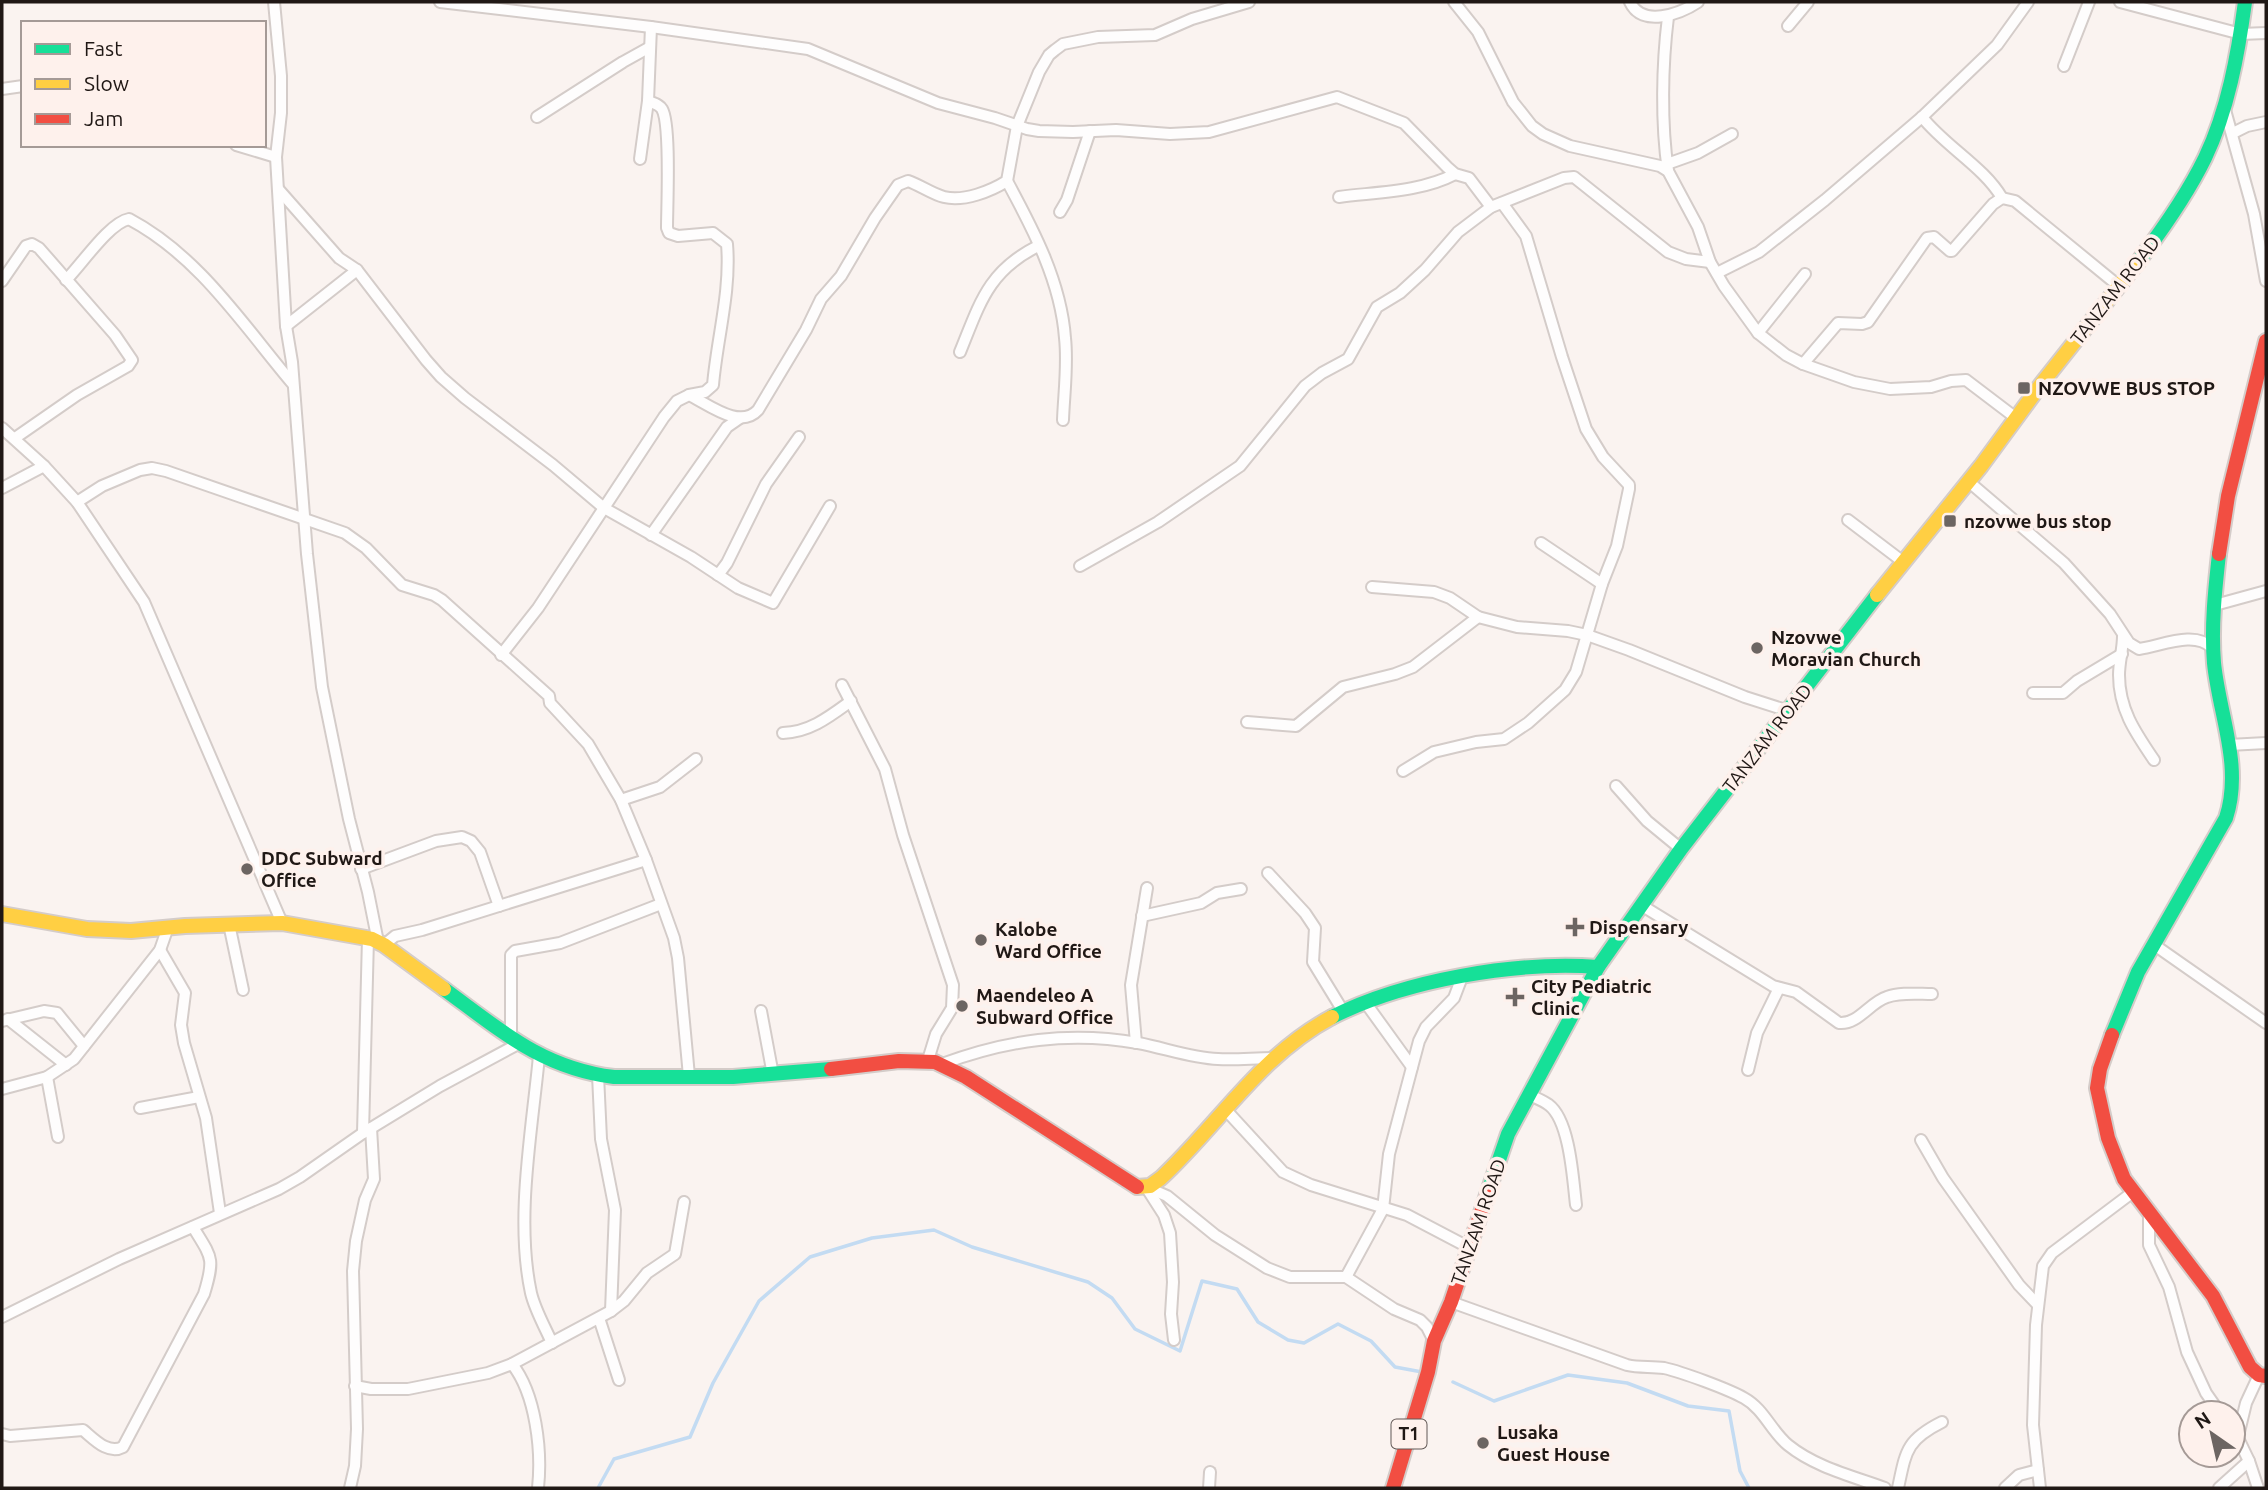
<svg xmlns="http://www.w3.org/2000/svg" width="2268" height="1490" viewBox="0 0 2268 1490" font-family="Ubuntu,sans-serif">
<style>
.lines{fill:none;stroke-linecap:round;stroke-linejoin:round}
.stream{stroke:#c3dbf2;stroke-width:3.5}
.street-casing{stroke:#d4ccc9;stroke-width:14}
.fast-casing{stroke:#d4ccc9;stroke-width:18}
.slow-casing{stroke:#d4ccc9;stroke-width:18}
.jam-casing{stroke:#d4ccc9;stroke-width:18}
.street{stroke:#fefdfd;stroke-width:10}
.fast{stroke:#16e098;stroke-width:14}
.slow{stroke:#ffcf43;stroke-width:14}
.jam{stroke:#f24e42;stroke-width:14}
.poi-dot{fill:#6c6562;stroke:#fef1ec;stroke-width:2.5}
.labels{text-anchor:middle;stroke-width:7;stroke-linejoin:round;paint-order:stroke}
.shield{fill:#fef1ec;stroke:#635956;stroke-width:2}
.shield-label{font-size:18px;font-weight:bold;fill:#201815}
.street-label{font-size:19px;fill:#201815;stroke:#fef1ec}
.poi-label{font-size:19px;font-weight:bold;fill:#201815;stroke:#fef1ec;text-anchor:start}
</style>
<rect width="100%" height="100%" fill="#faf3f0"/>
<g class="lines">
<g class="stream">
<path d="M1453 1382 1494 1401 1568 1375 1627 1383 1688 1406 1729 1411 1740 1471 1749 1488"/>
<path d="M598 1488 614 1459 690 1437 713 1383 759 1301 810 1257 872 1238 934 1230 972 1247 1088 1282 1112 1298 1135 1329 1180 1351 1202 1281 1237 1289 1258 1322 1288 1340 1304 1343 1338 1324 1371 1341 1395 1367 1422 1372"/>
</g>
<defs>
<g id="street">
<path d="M274 2 281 76V113L276 157 286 326 292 362 307 554 322 687 349 819 368 892 378 942"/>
<path d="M440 2 651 27 808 49 938 103 995 118 1027 129 1039 131 1073 132 1116 130 1170 134 1209 132 1337 97 1404 123 1447 167 1455 174 1469 178 1491 207"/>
<path d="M1454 2 1478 32 1513 102 1532 126 1543 134 1570 146 1660 166 1668 171 1698 227 1710 262 1724 286 1758 333 1786 355 1803 364 1854 382 1890 389 1931 387 1951 381 1966 380 2016 418"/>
<path d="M1630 2C1642 28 1680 14 1698 2"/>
<path d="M2120 2 2241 34 2266 33"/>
<path d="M1788 26 1808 2"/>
<path d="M2064 66 2089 2"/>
<path d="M2 89 23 86"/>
<path d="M648 101C653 103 659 104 662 109 671 124 667 207 667 228L669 233 678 236 713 233 727 244C731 292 717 338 713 385L705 392 689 395"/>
<path d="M2225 110 2254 214 2266 281"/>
<path d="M537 117 623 62 650 47"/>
<path d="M1922 117C1946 147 1984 167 2002 198"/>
<path d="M2233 133 2247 126 2266 122"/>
<path d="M236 145 276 157"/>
<path d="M640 159 648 101 651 27"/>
<path d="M1667 164 1698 153 1732 134"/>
<path d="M1668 171C1661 124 1662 65 1668 17"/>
<path d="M1007 181C1033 229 1061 282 1065 338 1068 365 1064 393 1063 420"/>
<path d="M279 190 339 258 357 270 426 360 441 377 465 398 553 465 604 508 691 557 738 588 773 603 830 506"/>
<path d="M1339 197C1377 192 1421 192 1455 174"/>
<path d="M1060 212 1067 200 1090 131"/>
<path d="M1717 273 1759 252 1825 200 1922 117 1997 45 2028 2"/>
<path d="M66 280C82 264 109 223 129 219 199 256 243 325 293 384"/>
<path d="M2 281 26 246 32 244 39 248 115 335 132 360 128 366 77 395 15 438"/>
<path d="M286 326 357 270"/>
<path d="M1758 333 1805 274"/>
<path d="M960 352C980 303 988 271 1038 246"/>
<path d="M1803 364 1838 323 1862 324 1868 322 1927 238 1934 237 1950 251H1952L1993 204 2002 198 2015 201 2120 287"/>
<path d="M2 428 44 466 77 502 144 602 282 923"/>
<path d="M1968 481 2064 563 2110 614 2129 643 2139 649C2161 646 2195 630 2212 648"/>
<path d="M2 488 44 466"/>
<path d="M77 502 102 486 140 470 152 468 166 471 345 533 366 548 402 585 434 595 442 600 549 696 550 703 588 744 621 800 646 860 674 938 678 958 689 1076"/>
<path d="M1848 520 1902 561"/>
<path d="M651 535 727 427 740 418"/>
<path d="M1541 543 1602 584"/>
<path d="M1080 566 1158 522 1240 466 1305 386 1322 373 1348 359 1377 307 1400 293 1425 270 1458 232 1491 207 1564 178 1574 177 1668 252 1686 259 1710 262"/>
<path d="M718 575 727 563 766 484 799 437"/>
<path d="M1372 587 1434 592 1450 598 1478 617 1517 627 1568 631 1587 635 1629 650 1745 697 1789 711"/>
<path d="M2215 605 2266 591"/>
<path d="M2123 636C2123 649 2119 662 2119 675 2119 709 2135 732 2154 760"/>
<path d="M501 655 538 608 664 417 677 401 689 395C708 404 740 430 758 410L806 330 821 299 841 276 875 218 898 185 908 181C920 185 932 194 944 197 964 202 991 191 1007 181L1017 126 1039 72 1049 55 1055 50 1063 44 1098 37 1155 35 1192 19 1249 2"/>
<path d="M842 685 885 769 903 835 953 985 952 1008 936 1034 928 1060"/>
<path d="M2033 693H2063L2077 681 2122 654"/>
<path d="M1247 722 1296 726 1343 687 1395 674 1413 667 1478 617"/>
<path d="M783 733C810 732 829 717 851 701"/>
<path d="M2229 745 2266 743"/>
<path d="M1403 771 1434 752 1476 742 1504 739 1528 723 1565 690 1576 672 1602 584 1617 546 1629 489V485L1603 457 1586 429 1562 357 1526 236 1502 203"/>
<path d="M1616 786 1647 821 1681 849"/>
<path d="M621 800 660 787 696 759"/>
<path d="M361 869 436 841 462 837 471 841 480 852 499 906"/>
<path d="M1268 873 1305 913 1315 928 1313 962 1343 1011"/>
<path d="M1641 905 1773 986 1796 992 1839 1023C1858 1025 1870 1002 1887 997 1900 992 1918 994 1932 994"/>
<path d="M1142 916 1201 903 1217 893 1241 889"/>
<path d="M229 924 243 990"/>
<path d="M2153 944 2266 1023"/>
<path d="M384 945 395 936 422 930 646 860"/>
<path d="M160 950 185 993 181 1025 184 1043 206 1118 220 1213"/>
<path d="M1365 1002 1412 1067"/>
<path d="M761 1011 773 1075"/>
<path d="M8 1019 66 1065"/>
<path d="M2 1021 44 1011 57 1013 84 1046"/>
<path d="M511 1038V955L515 951 560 943 661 904"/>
<path d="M1136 1043 1131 985 1147 888"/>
<path d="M539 1056C532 1131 515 1219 531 1293 535 1310 545 1327 552 1343"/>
<path d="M942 1064C1007 1040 1069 1031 1138 1043 1165 1048 1191 1058 1218 1059 1236 1060 1254 1058 1272 1058"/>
<path d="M1748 1070 1757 1033 1779 988"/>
<path d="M598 1075 601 1139 615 1210 611 1311"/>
<path d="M47 1077 58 1137"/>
<path d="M2 1089 47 1077 74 1059 160 950 168 927"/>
<path d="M1530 1095C1536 1098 1544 1101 1549 1105 1570 1121 1573 1180 1576 1205"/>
<path d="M140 1108 199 1097"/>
<path d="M1225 1109 1283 1172 1311 1185 1407 1215 1468 1247"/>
<path d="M363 1133 368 938"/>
<path d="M1921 1140 1943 1178 2019 1285 2038 1305"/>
<path d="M1146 1187 1167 1196 1215 1235 1267 1268 1290 1277H1346L1394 1309 1420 1320 1427 1327 1434 1341"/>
<path d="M1146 1187 1164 1215 1170 1233 1173 1282 1171 1314 1174 1340"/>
<path d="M2149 1212V1245L2169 1287 2187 1352 2206 1393 2220 1413"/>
<path d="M1346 1277 1383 1209 1389 1154 1419 1041 1426 1027 1454 998 1462 977"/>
<path d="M1451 1302 1627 1365C1639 1368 1652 1366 1664 1368 1682 1372 1728 1389 1744 1398 1764 1409 1771 1431 1788 1445 1815 1467 1852 1476 1885 1488"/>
<path d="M2 1317 119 1259 279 1189 300 1177 363 1133 440 1086 518 1044"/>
<path d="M599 1318 619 1380"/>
<path d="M512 1364C536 1394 542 1451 538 1488"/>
<path d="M355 1386 371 1389H408L488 1373 512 1364 611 1311 624 1301 647 1273 675 1254 684 1202"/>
<path d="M2235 1432 2249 1461 2258 1488"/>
<path d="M2 1434 10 1436 83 1430C94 1439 108 1455 123 1447L204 1294C215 1258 212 1258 193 1227"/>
<path d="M2238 1436 2246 1403 2259 1375"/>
<path d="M350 1488 355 1466 357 1429 353 1271 356 1241 365 1200 374 1179 371 1128"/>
<path d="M1209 1488 1210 1472"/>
<path d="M1898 1488C1906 1451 1906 1440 1942 1422"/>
<path d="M2005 1488 2019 1475 2038 1470"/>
<path d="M2040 1488 2033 1425 2036 1325 2043 1266 2052 1253 2133 1192"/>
<path d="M2219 1488 2249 1461"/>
</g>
<g id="fast">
<path d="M2138 262C2163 229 2187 195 2205 158 2228 110 2238 54 2245 2"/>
<path d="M444 989C500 1030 542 1068 614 1077H733L831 1069"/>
<path d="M1332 1017C1405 980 1516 961 1598 967"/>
<path d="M2112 1035 2138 972 2226 818C2243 766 2219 714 2214 663 2211 627 2215 590 2219 554"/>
<path d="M1489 1189 1508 1134 1598 967 1681 849 1877 595"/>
</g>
<g id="slow">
<path d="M1877 595 1981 466 2042 383 2138 262"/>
<path d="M2 914 87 929 131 931 185 926 282 923 372 939 384 945 444 989"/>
<path d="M1137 1187 1150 1186 1161 1178C1219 1124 1260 1055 1332 1017"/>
</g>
<g id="jam">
<path d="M2219 554 2228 496 2266 341"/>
<path d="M2112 1035 2100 1069 2097 1088 2108 1138 2124 1179 2213 1296 2250 1367 2259 1375 2266 1376"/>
<path d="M831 1069 899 1061 935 1062 966 1077 1137 1187"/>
<path d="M1393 1488 1428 1372 1434 1341 1451 1302 1489 1189"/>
</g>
</defs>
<use href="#street" class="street-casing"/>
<use href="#fast" class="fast-casing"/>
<use href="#slow" class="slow-casing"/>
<use href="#jam" class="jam-casing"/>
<use href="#street" class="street"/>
<use href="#fast" class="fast"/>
<use href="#slow" class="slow"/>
<use href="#jam" class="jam"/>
</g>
<g class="poi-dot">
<rect x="2017" y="381" width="14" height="14" rx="3.5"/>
<rect x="1943" y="514" width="14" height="14" rx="3.5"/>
<circle cx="1757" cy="648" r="7"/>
<circle cx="247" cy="869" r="7"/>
<path d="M1571.5 916.5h7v7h7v7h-7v7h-7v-7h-7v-7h7z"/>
<circle cx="981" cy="940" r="7"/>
<path d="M1511.5 986.5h7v7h7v7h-7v7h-7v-7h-7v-7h7z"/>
<circle cx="962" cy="1006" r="7"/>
<circle cx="1483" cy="1443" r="7"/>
</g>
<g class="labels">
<rect class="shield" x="1391.5" y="1419.5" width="35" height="29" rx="5"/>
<g class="shield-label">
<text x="1409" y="1440">T1</text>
</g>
<g class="street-label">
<text transform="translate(2115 290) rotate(-52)" y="7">TANZAM ROAD</text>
<text transform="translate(1767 738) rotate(-52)" y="7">TANZAM ROAD</text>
<text transform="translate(1478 1222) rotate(-71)" y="7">TANZAM ROAD</text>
</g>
<g class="poi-label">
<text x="2038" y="395">NZOVWE BUS STOP</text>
<text x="1964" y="528">nzovwe bus stop</text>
<text x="1771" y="644">Nzovwe<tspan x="1771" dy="22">Moravian Church</tspan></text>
<text x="261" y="865">DDC Subward<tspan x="261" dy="22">Office</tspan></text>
<text x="1589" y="934">Dispensary</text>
<text x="995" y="936">Kalobe<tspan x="995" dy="22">Ward Office</tspan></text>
<text x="1531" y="993">City Pediatric<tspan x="1531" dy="22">Clinic</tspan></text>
<text x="976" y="1002">Maendeleo A<tspan x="976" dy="22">Subward Office</tspan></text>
<text x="1497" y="1439">Lusaka<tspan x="1497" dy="22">Guest House</tspan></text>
</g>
</g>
<rect width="2268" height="1490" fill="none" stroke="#201815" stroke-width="7"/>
<rect x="21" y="21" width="245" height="126" fill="#fef1ec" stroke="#a59a96" stroke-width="2"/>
<rect x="35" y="44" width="35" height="10" fill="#16e098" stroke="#a59a96" stroke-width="2"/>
<text x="84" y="56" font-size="21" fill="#201815">Fast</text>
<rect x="35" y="79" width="35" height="10" fill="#ffcf43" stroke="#a59a96" stroke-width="2"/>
<text x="84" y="91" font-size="21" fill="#201815">Slow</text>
<rect x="35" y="114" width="35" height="10" fill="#f24e42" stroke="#a59a96" stroke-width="2"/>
<text x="84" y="126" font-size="21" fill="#201815">Jam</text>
<g transform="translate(2212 1434) rotate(326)"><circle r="33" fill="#fef1ec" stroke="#a59a96" stroke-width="2"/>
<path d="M0-5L12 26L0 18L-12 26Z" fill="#6c6562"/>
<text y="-10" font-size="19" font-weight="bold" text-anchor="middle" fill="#201815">N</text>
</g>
</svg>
